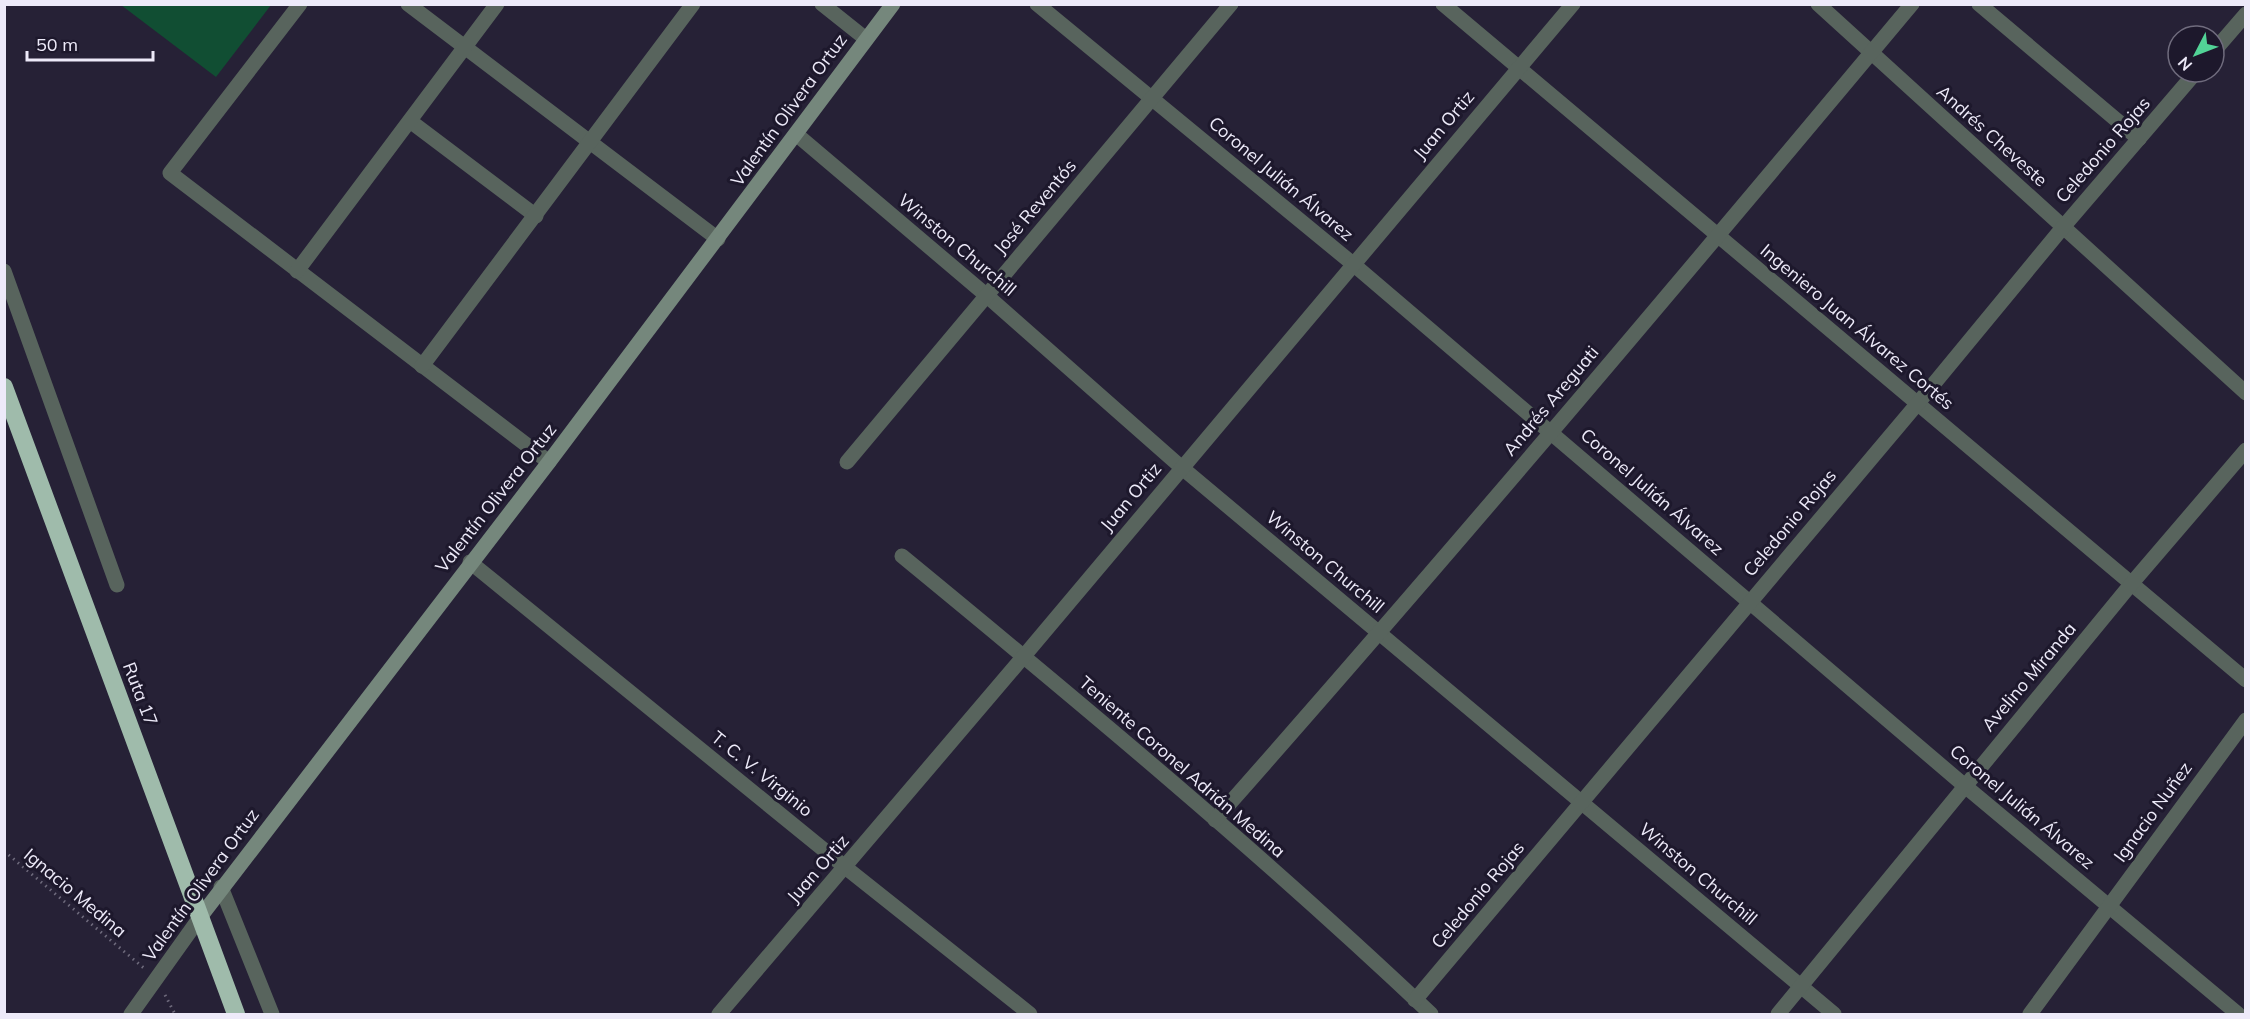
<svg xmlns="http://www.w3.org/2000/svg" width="2250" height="1019" viewBox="0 0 2250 1019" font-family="Mulish,sans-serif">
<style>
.pitch{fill:#114e33}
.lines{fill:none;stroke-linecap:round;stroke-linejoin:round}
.path{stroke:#6f6b7d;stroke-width:3;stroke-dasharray:1.5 4.5;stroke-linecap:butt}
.street{stroke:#58645d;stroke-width:15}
.secondary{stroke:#75877c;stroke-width:15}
.highway{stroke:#9fbbab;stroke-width:18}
.labels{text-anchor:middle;stroke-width:6;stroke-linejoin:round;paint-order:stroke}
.street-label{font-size:18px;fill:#edeaf9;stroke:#1d182c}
</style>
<rect width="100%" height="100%" fill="#262136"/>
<path class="pitch" d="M121 5H271L216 77Z"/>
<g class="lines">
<g class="path">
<path d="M4 851 145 969"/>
<path d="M165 995 175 1014"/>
</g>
<g class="street">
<path d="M300 4 170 173 549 462"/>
<path d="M408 4 718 239"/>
<path d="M822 4 866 39"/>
<path d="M1037 4 1353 264 1965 786 2238 1014"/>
<path d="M1443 4 2246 680"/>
<path d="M1818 4 2246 393"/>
<path d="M1979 4 2139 139"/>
<path d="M2214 51 2246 14"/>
<path d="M410 121 536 216"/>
<path d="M796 134 986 295 1181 467 1834 1014"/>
<path d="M4 271 117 585"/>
<path d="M297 271 497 4"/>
<path d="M422 366 693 4"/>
<path d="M847 462 1231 4"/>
<path d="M902 556C1082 704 1262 854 1431 1014"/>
<path d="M470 562 845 867 1030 1014"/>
<path d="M1215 820C1452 552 1682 279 1912 4"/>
<path d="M221 887 272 1014"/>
<path d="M1415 1000 1918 403 2064 226 2196 72"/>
<path d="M131 1014 201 916"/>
<path d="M719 1014 1024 656 1573 4"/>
<path d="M1778 1014 2132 583 2246 450"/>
<path d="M2030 1014 2246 720"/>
</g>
<path class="secondary" d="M201 916 549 462 893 4"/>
<path class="highway" d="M4 387 236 1014"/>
</g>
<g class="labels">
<g class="street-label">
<text transform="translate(789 110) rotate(-54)" y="6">Valentín Olivera Ortuz</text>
<text transform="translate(1444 125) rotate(-50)" y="6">Juan Ortiz</text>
<text transform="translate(1992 136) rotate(42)" y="6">Andrés Cheveste</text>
<text transform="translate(2103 150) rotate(-49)" y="6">Celedonio Rojas</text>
<text transform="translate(1281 179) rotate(40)" y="6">Coronel Julián Álvarez</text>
<text transform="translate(1035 207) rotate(-50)" y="6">José Reventós</text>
<text transform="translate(957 245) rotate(40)" y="6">Winston Churchill</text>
<text transform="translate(1857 327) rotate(40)" y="6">Ingeniero Juan Álvarez Cortés</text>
<text transform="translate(1551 401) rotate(-50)" y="6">Andrés Areguati</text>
<text transform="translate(1652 492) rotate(41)" y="6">Coronel Julián Álvarez</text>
<text transform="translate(1131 497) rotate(-50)" y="6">Juan Ortiz</text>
<text transform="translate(496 498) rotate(-52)" y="6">Valentín Olivera Ortuz</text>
<text transform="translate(1790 523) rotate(-50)" y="6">Celedonio Rojas</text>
<text transform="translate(1325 562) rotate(40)" y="6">Winston Churchill</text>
<text transform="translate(2029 677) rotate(-50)" y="6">Avelino Miranda</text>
<text transform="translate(140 694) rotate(69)" y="6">Ruta 17</text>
<text transform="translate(1182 767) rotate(41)" y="6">Teniente Coronel Adrián Medina</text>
<text transform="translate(762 774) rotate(39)" y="6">T. C. V. Virginio</text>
<text transform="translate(2022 807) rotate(40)" y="6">Coronel Julián Álvarez</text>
<text transform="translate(2153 812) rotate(-54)" y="6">Ignacio Nuñez</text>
<text transform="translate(818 869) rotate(-49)" y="6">Juan Ortiz</text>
<text transform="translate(1698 874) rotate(40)" y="6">Winston Churchill</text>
<text transform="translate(201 885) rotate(-54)" y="6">Valentín Olivera Ortuz</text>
<text transform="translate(75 893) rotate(40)" y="6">Ignacio Medina</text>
<text transform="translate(1478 895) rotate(-50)" y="6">Celedonio Rojas</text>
</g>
</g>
<rect width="2250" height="1019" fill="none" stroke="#edeaf9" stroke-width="12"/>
<g transform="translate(2196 54) rotate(228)"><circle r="28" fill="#1d182c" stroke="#706c7e" stroke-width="1.5"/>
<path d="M0-4.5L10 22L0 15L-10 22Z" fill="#52d397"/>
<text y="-9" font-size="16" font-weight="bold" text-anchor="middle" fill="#edeaf9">N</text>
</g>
<path d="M27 51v9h126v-9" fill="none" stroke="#edeaf9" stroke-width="3"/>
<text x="36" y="51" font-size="18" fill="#edeaf9" stroke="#1d182c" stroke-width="4.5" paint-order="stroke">50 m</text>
</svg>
